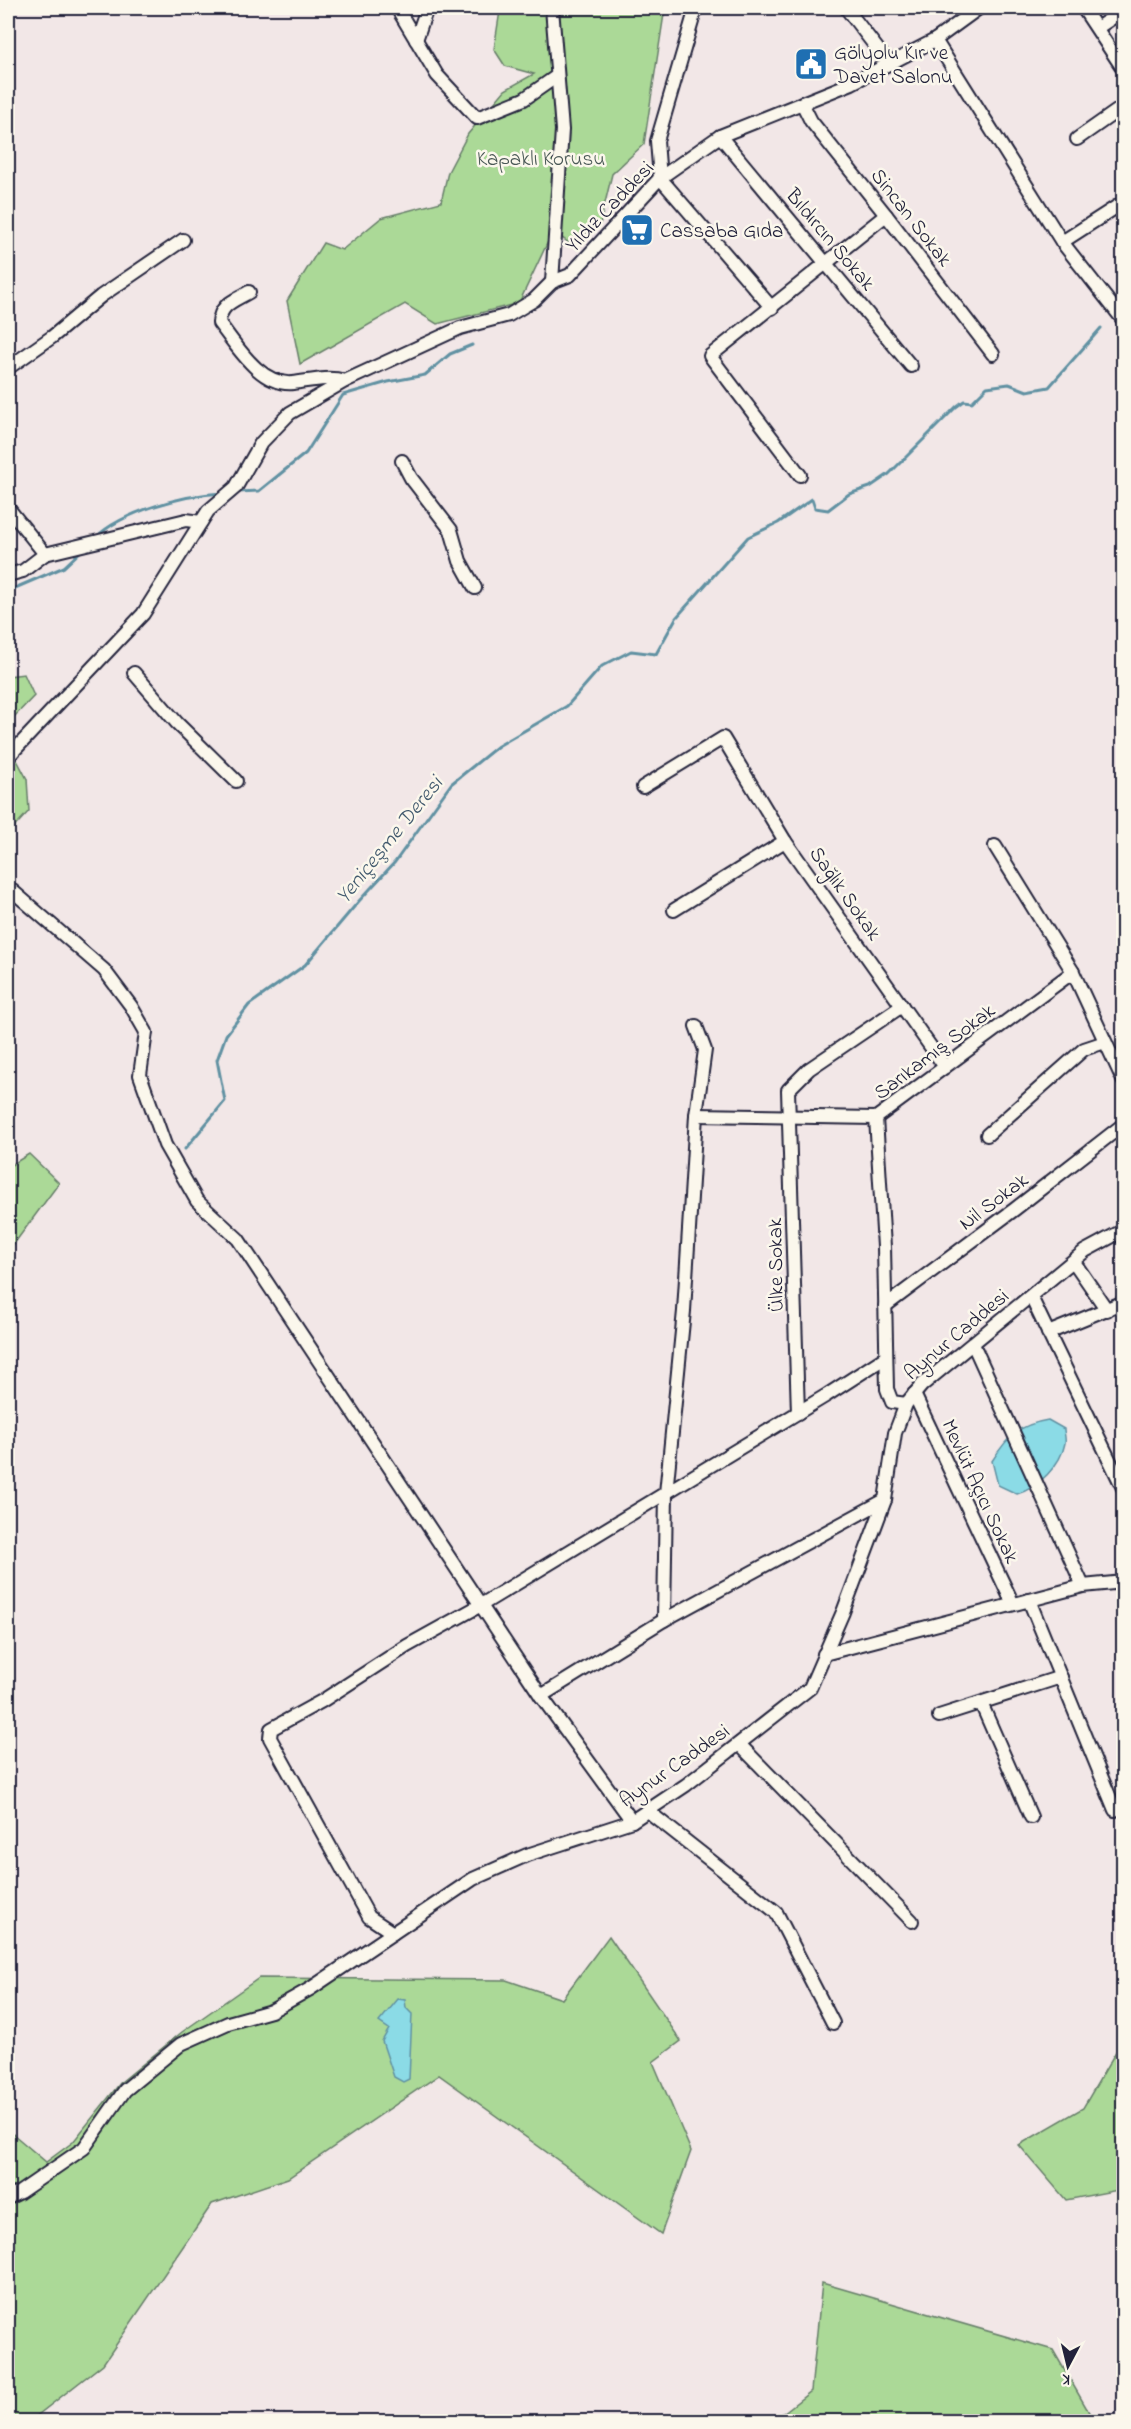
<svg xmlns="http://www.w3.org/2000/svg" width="1131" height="2429" viewBox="0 0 1131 2429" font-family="'Indie Flower',sans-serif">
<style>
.green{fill:#abd997;stroke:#667e69;stroke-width:1.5}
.water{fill:#8bdbe6;stroke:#6191a2;stroke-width:1.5}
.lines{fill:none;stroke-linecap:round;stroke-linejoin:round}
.stream{stroke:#6191a2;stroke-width:3}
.minor-casing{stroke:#22223b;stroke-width:16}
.minor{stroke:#fbf7ec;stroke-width:12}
.labels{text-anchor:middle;stroke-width:5;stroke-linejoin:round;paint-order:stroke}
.poi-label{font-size:21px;fill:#22223b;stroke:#fbf7ec;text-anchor:start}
.park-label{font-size:21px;fill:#4b5957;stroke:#fbf7ec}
.street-label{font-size:21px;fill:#22223b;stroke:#fbf7ec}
.water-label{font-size:22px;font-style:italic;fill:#425a6e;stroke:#fbf7ec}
</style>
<rect width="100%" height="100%" fill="#f2e7e7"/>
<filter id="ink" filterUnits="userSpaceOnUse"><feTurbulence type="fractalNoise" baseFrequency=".0167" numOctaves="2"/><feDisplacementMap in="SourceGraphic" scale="12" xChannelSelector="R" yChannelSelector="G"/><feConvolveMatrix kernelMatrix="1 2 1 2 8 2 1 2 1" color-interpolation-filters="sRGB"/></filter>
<g filter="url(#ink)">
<g class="green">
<path d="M504 8H655L664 14 644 144 612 174 600 224 569 243 553 231 519 303 437 324 405 304 300 364 287 301 323 243 342 250 381 218 441 202 448 172 468 134 505 90 534 74 505 66 494 49 500 11Z"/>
<path d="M24 674 34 696 11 720 8 743 27 779 29 811 8 834V676Z"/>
<path d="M29 1154 59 1183 8 1252V1167Z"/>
<path d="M609 1936 681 2041 653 2062 691 2151 661 2234 439 2075 288 2178 212 2204 103 2364 30 2421 8 2422V2136L13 2134 46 2162 73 2142 121 2082 182 2032 259 1978 506 1980 562 1999Z"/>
<path d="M1123 2043V2197L1118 2190 1066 2200 1019 2145 1083 2108 1118 2048Z"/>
<path d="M822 2283 1053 2350 1094 2421H773L811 2391Z"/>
</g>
<g class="water">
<path d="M1048 1420 1064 1429C1064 1433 1066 1439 1065 1443 1061 1465 1038 1488 1017 1494L998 1485 992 1461C1008 1436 1018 1425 1048 1420Z"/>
<path d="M398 1999 405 2000 406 2008 412 2014 409 2079 403 2082 394 2077 382 2041 389 2029 379 2022Z"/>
</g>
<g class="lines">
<g class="stream">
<path d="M238 492 259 491 306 453 343 395 388 382 425 375 450 354 472 345"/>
<path d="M95 538C123 511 184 495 222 493"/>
<path d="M8 591 64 567 81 551"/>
<path d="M185 1149 225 1101 217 1060 226 1035 249 1005 305 965 359 901 395 862 451 784 498 746 567 706 602 666 631 651 656 654 676 618 748 537 778 523 812 499 815 508 828 510 849 494 870 487 889 474 956 407 964 401 972 402 987 387 1009 384 1027 391 1049 387 1101 328"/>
</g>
<defs>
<g id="minor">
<path d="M397 8 437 75 477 118 524 99 557 76"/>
<path d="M552 8 562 130 552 282"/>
<path d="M696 8 657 141 660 178 772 308"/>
<path d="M846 8 889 64"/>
<path d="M1083 8 1124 70"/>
<path d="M1097 28 1124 10"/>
<path d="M416 40 427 8"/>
<path d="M935 40 1062 242 1124 321"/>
<path d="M802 103 811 121 886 215 993 354"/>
<path d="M720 136 911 366"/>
<path d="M1077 139 1124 106"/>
<path d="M1062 242 1124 202"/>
<path d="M249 292C234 301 220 304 219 323 237 346 260 386 293 383 311 381 327 376 345 381"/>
<path d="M8 368 52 337 101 296 183 240"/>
<path d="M402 461 411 478 451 530 460 561 475 588"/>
<path d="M800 475 710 356 886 215"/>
<path d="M8 508 45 554"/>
<path d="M8 575 23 571 45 554 186 520 201 522"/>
<path d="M134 673 177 723 236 781"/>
<path d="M8 757 143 614 208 511 236 487 261 443 290 413 345 381 460 328 509 315 534 300 552 282 570 275 660 178 720 136 852 83 935 40 979 8"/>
<path d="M643 787 723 738 785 841 945 1067"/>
<path d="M995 846 1073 972 1124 1082"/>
<path d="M8 887 104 970 131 1006 146 1032 140 1075 165 1145 197 1201 238 1239 541 1696 632 1821"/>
<path d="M674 910 785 841"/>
<path d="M696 1115 876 1118 1073 972"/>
<path d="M876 1118 884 1247 887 1389 892 1402 906 1404"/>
<path d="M987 1135 1084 1049 1105 1042"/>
<path d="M1074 1262 1107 1310"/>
<path d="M1031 1297 1124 1490"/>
<path d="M885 1306 1015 1209 1124 1124"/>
<path d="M1048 1333 1124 1302"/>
<path d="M973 1344 1083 1586"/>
<path d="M914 1394 1013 1604"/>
<path d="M798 1413 788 1090 809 1069 902 1006"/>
<path d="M1029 1600 1115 1810"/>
<path d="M664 1620 666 1493 684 1311 696 1115 705 1050 696 1026"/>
<path d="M824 1654 1083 1586 1124 1582"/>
<path d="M541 1696 664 1620 885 1500"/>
<path d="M981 1703 1031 1817"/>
<path d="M939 1716 1061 1677"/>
<path d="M739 1744 912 1921"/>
<path d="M649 1812 776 1912 833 2023"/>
<path d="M393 1933 369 1917 270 1738 271 1729 322 1701 407 1646 481 1605 827 1395 886 1357"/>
<path d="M8 2198 20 2192 84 2148 125 2090 181 2044 228 2023 271 2011 310 1989 473 1879 527 1855 632 1821 686 1785 810 1688 843 1612 885 1500 895 1433 906 1404 922 1385 1085 1251 1124 1230"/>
</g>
</defs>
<use href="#minor" class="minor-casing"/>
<use href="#minor" class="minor"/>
</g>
</g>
<defs>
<symbol id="civic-square" viewBox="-11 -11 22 22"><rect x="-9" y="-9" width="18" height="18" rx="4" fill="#1f6fb2" stroke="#fbf7ec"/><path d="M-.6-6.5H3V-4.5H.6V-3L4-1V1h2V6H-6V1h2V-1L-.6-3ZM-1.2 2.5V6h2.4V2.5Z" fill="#fff"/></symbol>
<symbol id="supermarket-square" viewBox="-11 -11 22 22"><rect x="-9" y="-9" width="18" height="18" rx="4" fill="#1f6fb2" stroke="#fbf7ec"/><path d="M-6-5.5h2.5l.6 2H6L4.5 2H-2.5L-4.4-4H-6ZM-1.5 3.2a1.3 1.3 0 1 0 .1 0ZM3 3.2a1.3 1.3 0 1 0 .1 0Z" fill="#fff"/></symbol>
</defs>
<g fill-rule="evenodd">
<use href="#civic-square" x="792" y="45" width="38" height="38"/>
<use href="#supermarket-square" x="618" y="211" width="38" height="38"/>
</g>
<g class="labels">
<g class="poi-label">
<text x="834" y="59">Gölyolu Kır ve<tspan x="834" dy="24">Davet Salonu</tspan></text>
<text x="660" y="237">Cassaba Gıda</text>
</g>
<g class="park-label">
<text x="541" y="165">Kapaklı Korusu</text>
</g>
<g class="street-label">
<text transform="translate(609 206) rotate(-46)" y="7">Yıldız Caddesi</text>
<text transform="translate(912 217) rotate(52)" y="7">Sincan Sokak</text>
<text transform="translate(831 239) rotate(50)" y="7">Bıldırcın Sokak</text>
<text transform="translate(846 893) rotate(55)" y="7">Sağlık Sokak</text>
<text transform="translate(934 1051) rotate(-37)" y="7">Sarıkamış Sokak</text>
<text transform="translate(993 1201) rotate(-37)" y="7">Nil Sokak</text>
<text transform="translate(775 1265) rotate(-91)" y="7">Ülke Sokak</text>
<text transform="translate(956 1334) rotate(-40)" y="7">Aynur Caddesi</text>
<text transform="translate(981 1491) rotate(65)" y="7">Mevlüt Açıcı Sokak</text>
<text transform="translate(674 1765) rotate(-35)" y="7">Aynur Caddesi</text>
</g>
<g class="water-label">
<text transform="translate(388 839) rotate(-51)" y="8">Yeniçeşme Deresi</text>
</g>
</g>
<rect width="1131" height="2429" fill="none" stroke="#fbf7ec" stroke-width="30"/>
<rect x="15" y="15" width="1101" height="2399" fill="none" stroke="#22223b" stroke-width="2" filter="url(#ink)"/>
<g transform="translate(1068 2366) rotate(187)" stroke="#fbf7ec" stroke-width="4.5" paint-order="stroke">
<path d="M0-4.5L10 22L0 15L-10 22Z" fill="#22223b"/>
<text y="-9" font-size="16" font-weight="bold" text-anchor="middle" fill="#22223b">K</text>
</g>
</svg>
